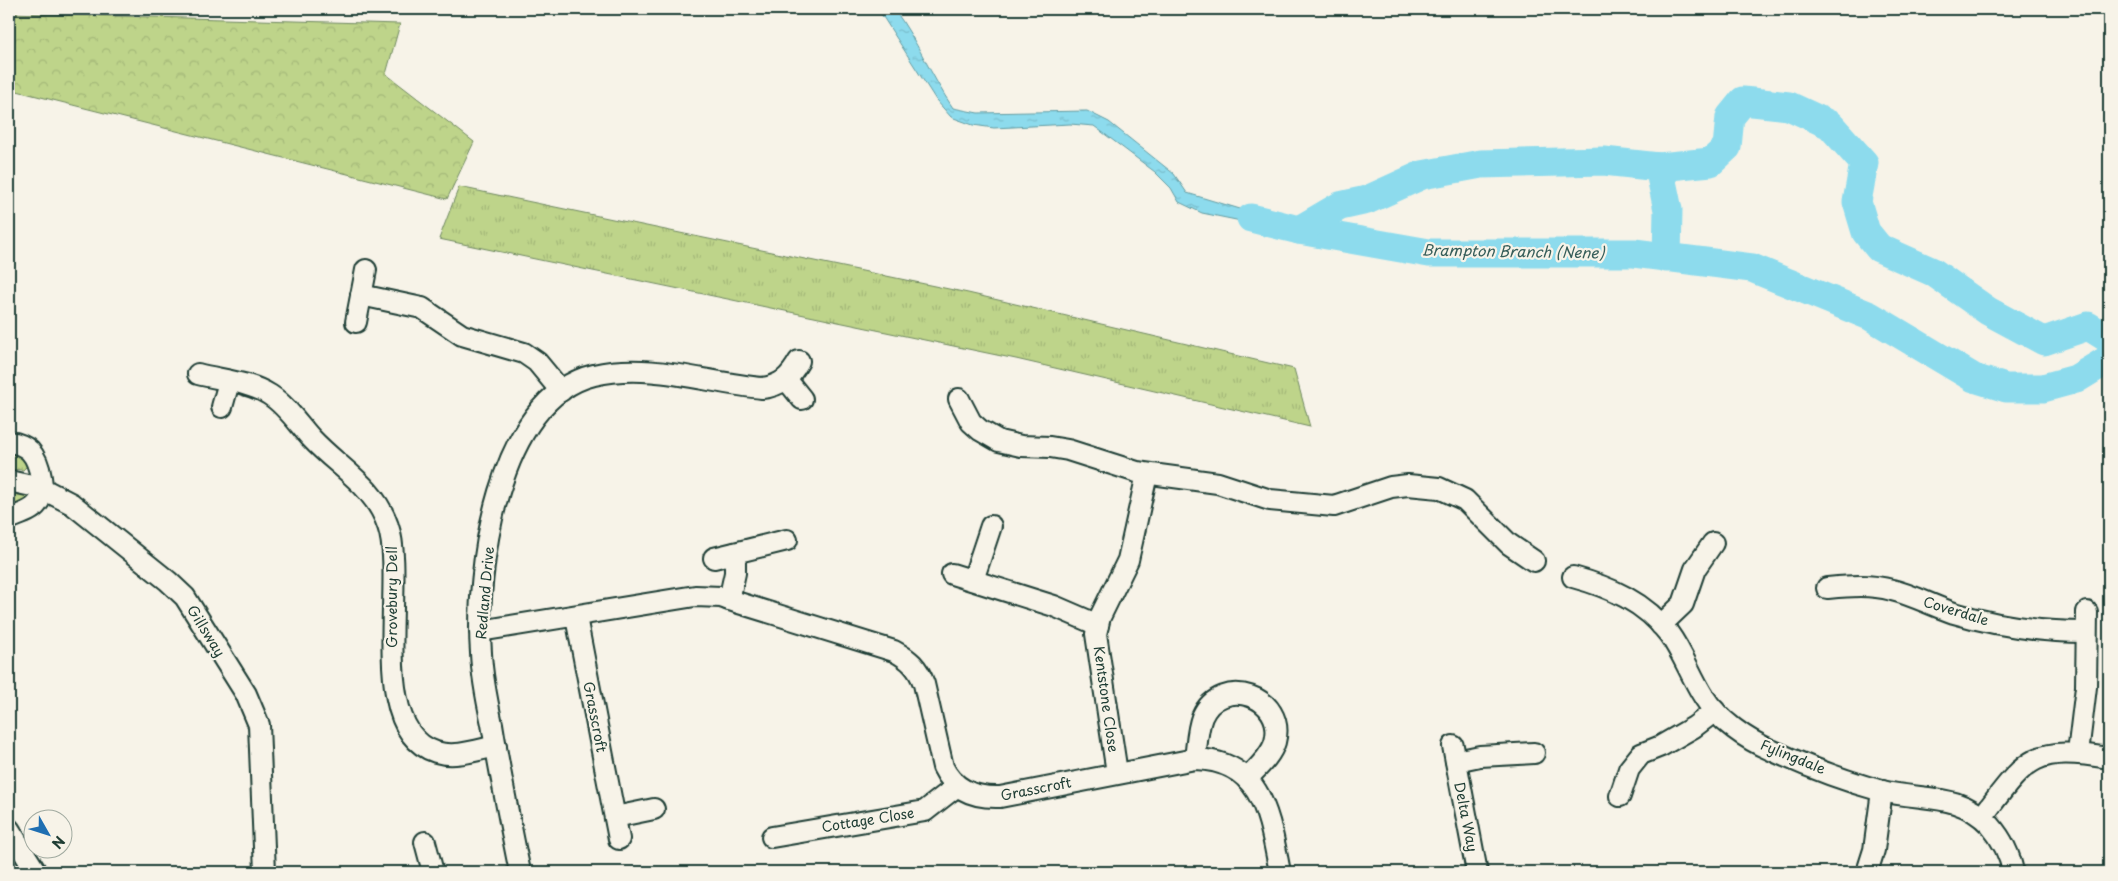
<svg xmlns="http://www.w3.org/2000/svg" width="2118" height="881" viewBox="0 0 2118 881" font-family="'Playpen Sans',sans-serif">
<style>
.grass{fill:url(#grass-tufts);stroke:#6e885f}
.forest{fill:url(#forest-crowns);stroke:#6e885f}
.water{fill:url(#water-ripples);stroke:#619ca3}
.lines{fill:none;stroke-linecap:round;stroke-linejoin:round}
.river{stroke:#8ddbed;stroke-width:29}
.minor-casing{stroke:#1f3d34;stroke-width:24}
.minor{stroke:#f7f3e8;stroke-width:20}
.labels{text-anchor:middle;stroke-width:4.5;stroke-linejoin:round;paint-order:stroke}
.street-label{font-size:14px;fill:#1f3d34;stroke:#f7f3e8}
.water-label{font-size:15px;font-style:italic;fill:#355d59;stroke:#f7f3e8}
</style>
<defs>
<pattern id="grass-tufts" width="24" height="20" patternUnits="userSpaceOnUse" patternTransform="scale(1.25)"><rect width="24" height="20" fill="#bed48a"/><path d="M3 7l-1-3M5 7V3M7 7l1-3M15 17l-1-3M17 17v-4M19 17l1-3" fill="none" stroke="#a3b778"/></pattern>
<pattern id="forest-crowns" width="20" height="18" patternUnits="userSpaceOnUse" patternTransform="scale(1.25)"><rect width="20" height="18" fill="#bed48a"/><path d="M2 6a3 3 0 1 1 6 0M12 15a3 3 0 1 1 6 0" fill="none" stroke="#a3b778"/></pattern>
<pattern id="water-ripples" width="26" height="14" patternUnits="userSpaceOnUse" patternTransform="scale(1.25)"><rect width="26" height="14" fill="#8ddbed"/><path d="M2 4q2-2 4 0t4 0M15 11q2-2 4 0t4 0" fill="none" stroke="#79bdcc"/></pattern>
</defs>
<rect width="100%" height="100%" fill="#f7f3e8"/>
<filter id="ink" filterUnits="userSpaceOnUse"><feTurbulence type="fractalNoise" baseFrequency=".02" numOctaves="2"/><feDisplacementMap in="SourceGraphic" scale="10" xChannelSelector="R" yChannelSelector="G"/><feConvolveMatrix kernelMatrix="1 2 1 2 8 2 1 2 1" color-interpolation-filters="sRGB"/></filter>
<g filter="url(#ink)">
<g class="grass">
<path d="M459 187 968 293 1294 369 1310 427 1016 359 439 239Z"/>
<path d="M9 447 18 449 29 464 23 470 9 469Z"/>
<path d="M9 492 32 497 9 513Z"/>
</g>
<path class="forest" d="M9 13 400 24 386 74 474 142 447 199 9 89Z"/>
<path class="water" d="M878 9H894C917 40 931 76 953 108L978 113 1087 111 1109 122 1174 174 1187 193 1270 218H1291L1303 221 1285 230 1202 213 1179 202 1171 188 1155 172 1094 126 1070 124 994 128 973 125 951 117 936 100Z"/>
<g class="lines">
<g class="river">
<path d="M1659 167 1711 162 1727 147 1730 117 1743 101 1789 106 1830 125 1864 163 1857 202 1866 232 1879 248 1933 272 1988 311 2044 341 2088 326 2109 339"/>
<path d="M1251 218 1299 230 1429 253H1634L1752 268 1870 316 1974 378 2006 388H2043L2076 379 2109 359"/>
<path d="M1299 230 1340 206 1367 200 1422 175 1481 164 1604 161 1659 167 1668 210 1667 258"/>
</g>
<defs>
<g id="minor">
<path d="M361 295 422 308 462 335 524 353 537 362 561 391"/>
<path d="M356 322 366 270"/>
<path d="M198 374C221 380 250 382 270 395 287 406 299 425 312 439 339 468 375 486 388 526 407 579 365 730 436 752 455 758 477 750 496 746"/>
<path d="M786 379 802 399"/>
<path d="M959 399 971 422 980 430 999 441 1021 446 1050 447 1068 450 1137 472 1218 483 1270 500 1334 506 1391 487 1408 485 1439 488 1465 500 1509 544 1534 561"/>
<path d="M222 407 229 382"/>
<path d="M9 442C17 443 24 445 30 451 40 462 47 493 37 504 31 512 17 515 9 519"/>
<path d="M9 481 41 488 72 504 168 581 185 597 246 694 259 725 265 872"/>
<path d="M714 558 787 540"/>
<path d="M952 574 1054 606 1098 625"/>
<path d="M1573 577C1610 587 1645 602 1669 634 1683 653 1691 677 1704 697 1718 720 1747 740 1771 750 1806 766 1845 781 1882 791 1922 801 1959 792 1990 825 2002 839 2010 855 2013 872"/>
<path d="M973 580 991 526"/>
<path d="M1827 588C1849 586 1870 584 1892 590 1913 595 1933 606 1954 613 1997 626 2041 632 2086 632"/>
<path d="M729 600 735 573V553"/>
<path d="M576 617 619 839"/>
<path d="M1661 625 1683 604 1695 569 1713 543"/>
<path d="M480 631 695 596 721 597 739 603 894 651C909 659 918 667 924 684L943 767C954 790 975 798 1000 797L1195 759C1264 761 1269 818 1280 872"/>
<path d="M1453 746 1477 872"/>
<path d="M2078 753 2086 687 2087 612"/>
<path d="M1195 759C1197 745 1197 730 1202 717 1221 674 1287 696 1275 742 1271 756 1257 768 1247 779"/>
<path d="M1456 761 1480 756 1534 753"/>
<path d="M1117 773 1096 634 1100 617 1128 560 1147 474"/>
<path d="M1620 796 1629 769 1641 754 1661 746 1694 727 1715 711"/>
<path d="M615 817 654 809"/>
<path d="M1982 817C2027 758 2033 745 2109 758"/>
<path d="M9 829 36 872"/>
<path d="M772 837 925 811 957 786"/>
<path d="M425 842 433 872"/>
<path d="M520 872C510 823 500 774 492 724 487 701 482 677 481 653 475 572 497 398 594 375 650 362 707 383 762 388 781 386 790 377 799 361"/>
<path d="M1867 872 1874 850 1882 791"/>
</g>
</defs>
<use href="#minor" class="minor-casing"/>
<use href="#minor" class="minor"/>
</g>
</g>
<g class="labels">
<g class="street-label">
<text transform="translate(485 593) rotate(-85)" y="5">Redland Drive</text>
<text transform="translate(392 597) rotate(-90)" y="5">Grovebury Dell</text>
<text transform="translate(1956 611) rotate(17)" y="5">Coverdale</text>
<text transform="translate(206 631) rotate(58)" y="5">Gillsway</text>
<text transform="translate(1106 699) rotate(82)" y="5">Kentstone Close</text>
<text transform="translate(595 717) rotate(79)" y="5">Grasscroft</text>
<text transform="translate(1793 757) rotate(22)" y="5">Fylingdale</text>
<text transform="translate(1036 789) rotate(-11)" y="5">Grasscroft</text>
<text transform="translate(1466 817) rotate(79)" y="5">Delta Way</text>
<text transform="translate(868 820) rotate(-9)" y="5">Cottage Close</text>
</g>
<g class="water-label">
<text transform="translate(1513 252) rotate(1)" y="5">Brampton Branch (Nene)</text>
</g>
</g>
<rect width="2118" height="881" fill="none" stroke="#f7f3e8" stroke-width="30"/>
<rect x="15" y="15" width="2088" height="851" fill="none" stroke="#1f3d34" stroke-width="2" filter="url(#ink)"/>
<g transform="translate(48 834) rotate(129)"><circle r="24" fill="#f7f3e8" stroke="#a1aaa0"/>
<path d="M0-4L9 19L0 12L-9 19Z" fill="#1f6fb2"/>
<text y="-8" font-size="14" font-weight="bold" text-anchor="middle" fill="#1f3d34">N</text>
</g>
</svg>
